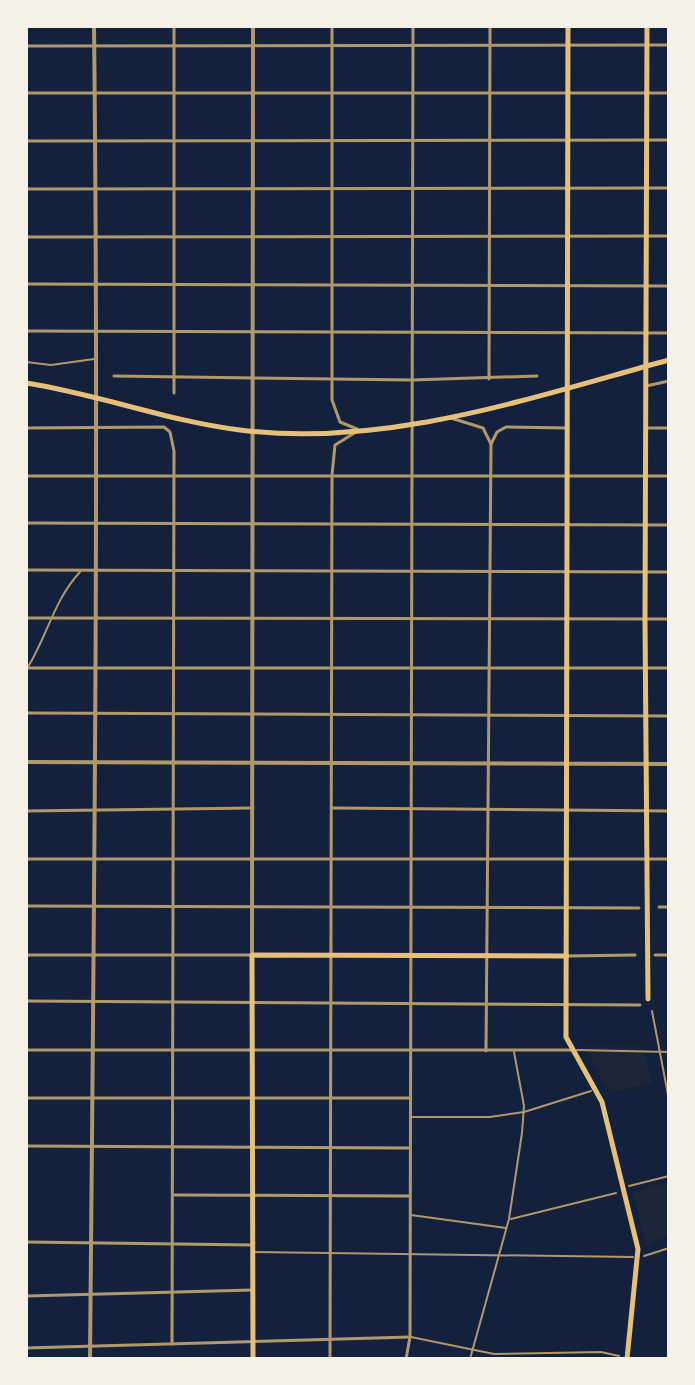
<svg xmlns="http://www.w3.org/2000/svg" width="695" height="1385" viewBox="0 0 695 1385" font-family="Rubik,sans-serif">
<style>
.green{fill:#1d2539}
.lines{fill:none;stroke-linecap:round;stroke-linejoin:round}
.service{stroke:#b1986c;stroke-width:2}
.pedestrian{stroke:#b1986c;stroke-width:2}
.minor{stroke:#b1986c;stroke-width:3}
.tertiary{stroke:#b1986c;stroke-width:4}
.secondary{stroke:#e5c07b;stroke-width:5}
.primary{stroke:#e5c07b;stroke-width:5}
</style>
<rect width="100%" height="100%" fill="#14213d"/>
<g class="green">
<path d="M584 1047H643L652 1083 610 1093Z"/>
<path d="M669 1183V1235L646 1246 633 1191Z"/>
</g>
<g class="lines">
<g class="service">
<path d="M26 362 51 365 94 359"/>
<path d="M28 667C48 634 54 600 80 572"/>
</g>
<g class="pedestrian">
<path d="M652 1011 669 1100"/>
<path d="M577 1050 669 1052"/>
<path d="M411 1117H490L524 1112 591 1091"/>
<path d="M629 1186 669 1176"/>
<path d="M411 1215 506 1228"/>
<path d="M511 1219 616 1193"/>
<path d="M254 1252 633 1257"/>
<path d="M644 1256 669 1248"/>
<path d="M411 1337 494 1354 601 1352 619 1356"/>
<path d="M470 1359 509 1219 522 1133 524 1106 514 1052"/>
</g>
<g class="minor">
<path d="M332 26V400L340 422 357 429"/>
<path d="M26 46 669 45"/>
<path d="M26 93H669"/>
<path d="M26 141 669 140"/>
<path d="M26 189 669 188"/>
<path d="M26 237 669 236"/>
<path d="M26 284 669 286"/>
<path d="M26 331 669 333"/>
<path d="M114 376 412 380 537 376"/>
<path d="M489 379 490 26"/>
<path d="M646 386 669 381"/>
<path d="M174 393V26"/>
<path d="M451 418 483 428 491 444"/>
<path d="M26 428 164 427 170 432 174 451 172 1344"/>
<path d="M646 428H669"/>
<path d="M26 476H669"/>
<path d="M26 523 669 525"/>
<path d="M26 570 669 572"/>
<path d="M26 618 669 619"/>
<path d="M26 668H669"/>
<path d="M26 713 669 716"/>
<path d="M333 808 669 811"/>
<path d="M26 811 253 808"/>
<path d="M26 859H669"/>
<path d="M26 906 639 908"/>
<path d="M659 907H669"/>
<path d="M26 955H250"/>
<path d="M655 955H669"/>
<path d="M567 956 635 955"/>
<path d="M26 1001 640 1005"/>
<path d="M26 1050H572"/>
<path d="M486 1051 491 444 497 432 506 427 567 428"/>
<path d="M26 1098H410"/>
<path d="M26 1146 409 1148"/>
<path d="M173 1195 409 1196"/>
<path d="M26 1242 253 1245"/>
<path d="M26 1296 253 1290"/>
<path d="M26 1348 410 1337"/>
<path d="M330 1359 332 475 335 445 356 432"/>
<path d="M406 1359 410 1337 413 26"/>
</g>
<g class="tertiary">
<path d="M26 762 669 764"/>
<path d="M252 955 253 26"/>
<path d="M90 1359C94 915 99 470 94 26"/>
</g>
<path class="secondary" d="M253 1359 252 955 567 956"/>
<g class="primary">
<path d="M568 26 566 1037 602 1102 638 1249 627 1359"/>
<path d="M647 26 645 620 648 999"/>
<path d="M26 383C98 394 167 421 240 430 387 448 529 398 669 360"/>
</g>
</g>
<rect width="695" height="1385" fill="none" stroke="#f6f1e7" stroke-width="56"/>
</svg>
